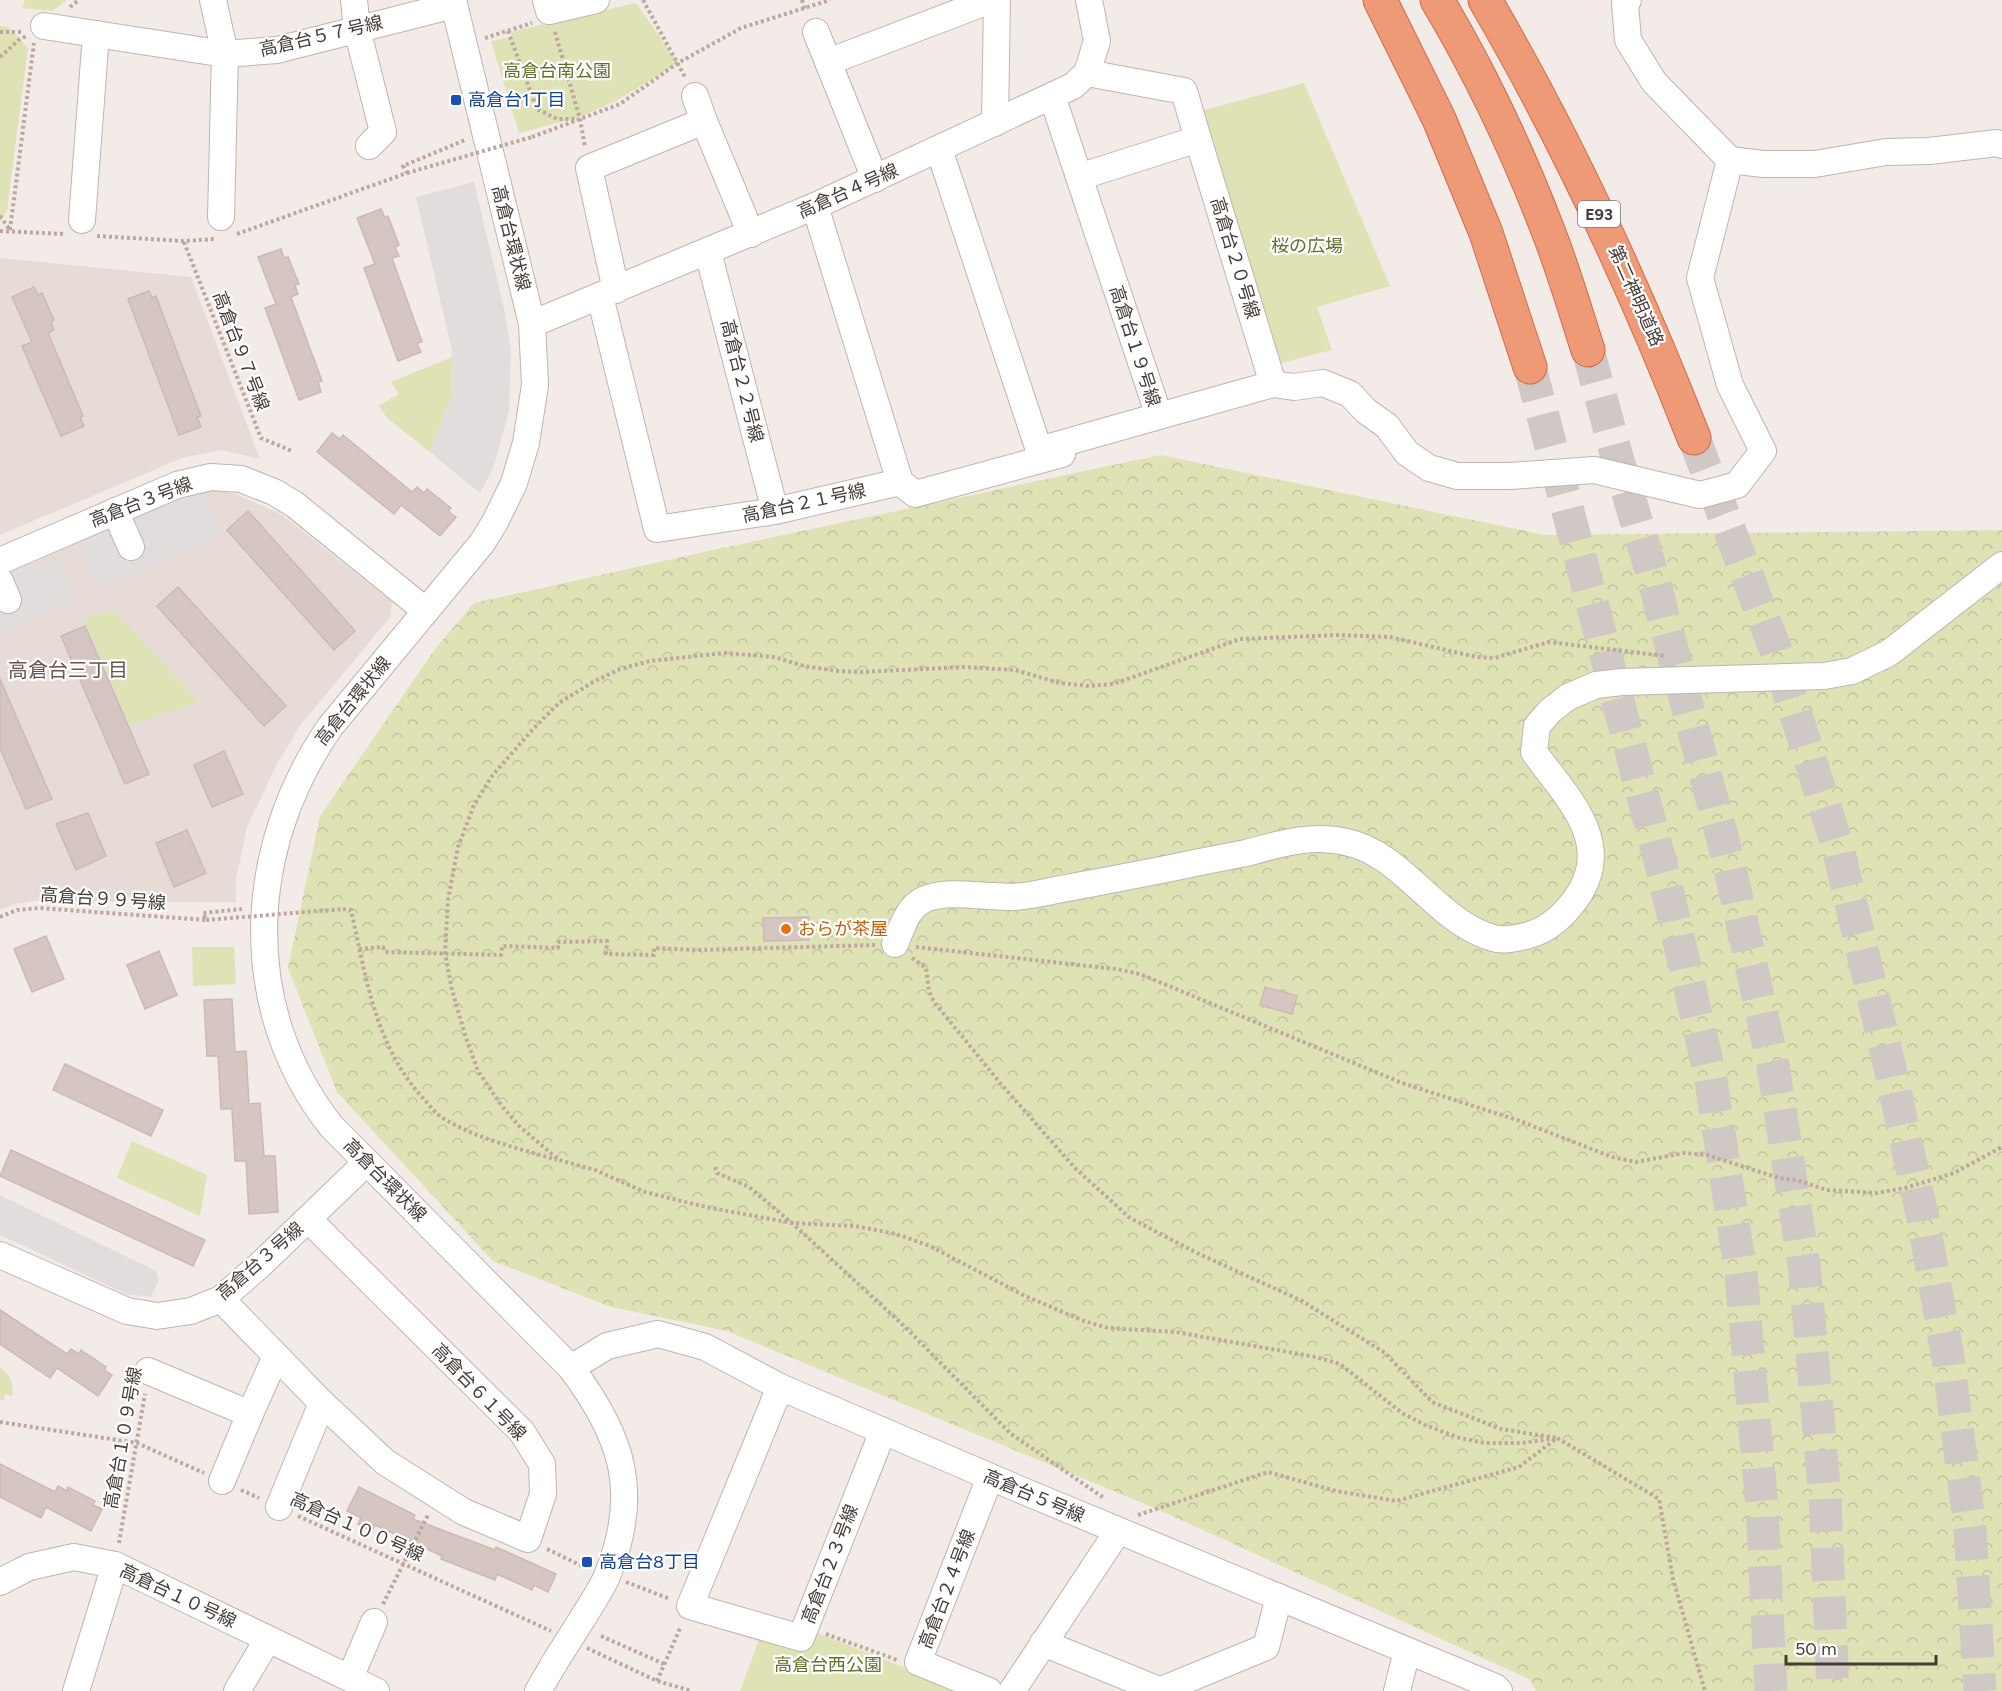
<svg xmlns="http://www.w3.org/2000/svg" width="2002" height="1691" viewBox="0 0 2002 1691" font-family="Figtree,'Noto Sans JP',sans-serif">
<style>
.residential{fill:#e6dbd7}
.forest{fill:url(#forest-crowns)}
.park{fill:#dfe2b5}
.parking{fill:#e1dddc}
.building{fill:#d6c6c2;stroke:#cdb9b3;stroke-width:1.5}
.lines{fill:none;stroke-linecap:round;stroke-linejoin:round}
.highway-tunnel{stroke:#cfc8c5;stroke-width:33;stroke-dasharray:33 16;stroke-linecap:butt}
.minor-casing{stroke:#c0b4af;stroke-width:28}
.highway-casing{stroke:#ce6a47;stroke-width:35}
.path{stroke:#bda79e;stroke-width:4;stroke-dasharray:3 3;stroke-linecap:butt}
.minor{stroke:#fff;stroke-width:26}
.highway{stroke:#ef9a76;stroke-width:33}
.minor-bridge-casing{stroke:#c0b4af;stroke-width:28;stroke-linecap:butt}
.path-bridge{stroke:#bda79e;stroke-width:4;stroke-dasharray:3 3;stroke-linecap:butt}
.minor-bridge{stroke:#fff;stroke-width:26}
.transit-dot{fill:#1a4fb4;stroke:#fff;stroke-width:2}
.food-dot{fill:#e8710a;stroke:#fff;stroke-width:2}
.labels{text-anchor:middle;stroke-width:4.5;stroke-linejoin:round;paint-order:stroke}
.shield{fill:#fff;stroke:#7d7673;stroke-width:1.5}
.shield-label{font-size:16px;font-weight:bold;fill:#453b37}
.street-label{font-size:18px;fill:#453b37;stroke:#fff}
.park-label{font-size:18px;fill:#617130;stroke:#fff}
.transit-label{font-size:18px;fill:#164399;stroke:#fff;text-anchor:start}
.food-label{font-size:18px;fill:#c56008;stroke:#fff;text-anchor:start}
.neighbourhood-label{font-size:20px;fill:#675550;stroke:#fff}
</style>
<defs>
<pattern id="forest-crowns" width="20" height="18" patternUnits="userSpaceOnUse" patternTransform="scale(1.5)"><rect width="20" height="18" fill="#dfe2b5"/><path d="M2 6a3 3 0 1 1 6 0M12 15a3 3 0 1 1 6 0" fill="none" stroke="#c1c39c"/></pattern>
</defs>
<rect width="100%" height="100%" fill="#f2ebe8"/>
<g class="residential">
<path d="M0 258 191 277 260 459 221 450 182 458 0 535Z"/>
<path d="M212 490 236 494 281 514 392 602 390 617 299 727 277 764 247 827 236 879V902L36 901 15 904 0 910V577L184 496Z"/>
</g>
<path class="forest" d="M1160 455 1545 535 2002 530V1691H1536L1529 1679 1157 1509 727 1331 611 1307 493 1261 337 1092 288 968 320 816 435 649 474 603 713 550Z"/>
<g class="park">
<path d="M25 0H67L52 11 22 8Z"/>
<path d="M636 3 678 63 616 101 577 118 519 133 491 41 512 37 510 32Z"/>
<path d="M0 26 9 27 28 48 7 211 0 222Z"/>
<path d="M1304 83 1390 286 1317 307 1332 350 1281 363 1201 111Z"/>
<path d="M452 357 451 398 430 452 387 418 379 406 399 394 391 382Z"/>
<path d="M110 610 127 624 199 702 130 725 84 619Z"/>
<path d="M192 947H234L236 984 193 986Z"/>
<path d="M132 1141 207 1175 200 1216 117 1178Z"/>
<path d="M0 1368C11 1375 14 1383 12 1396L5 1394 4 1400H0Z"/>
<path d="M815 1632 964 1691H740L761 1634 806 1651Z"/>
</g>
<g class="parking">
<path d="M474 182 505 313 511 351 509 410 494 466 480 493 430 452 451 398 452 350 416 197Z"/>
<path d="M203 492 221 535 102 587 99 586 80 544 81 541 184 496Z"/>
<path d="M57 559 73 597 71 600 0 631V577L29 564 32 570Z"/>
<path d="M0 1195 156 1271 159 1280 151 1297 126 1294 0 1235Z"/>
</g>
<g class="building">
<path d="M381 209 385 218 388 216 399 245 395 247 399 256 392 258 422 342 417 343 421 352 398 361 364 268 375 264 357 218Z"/>
<path d="M281 249 284 258 288 257 299 284 295 285 298 294 291 297 322 381 318 382 321 392 299 400 265 308 276 304 258 257Z"/>
<path d="M34 287 38 295 42 293 54 320 51 322 54 330 48 333 83 416 80 417 84 426 61 436 22 346 32 342 12 297Z"/>
<path d="M149 291 152 298 156 296 201 416 197 417 201 427 179 435 128 299Z"/>
<path d="M332 433 340 439 343 435 412 492 417 487 424 493 427 489 451 508 448 511 456 517 440 536 401 505 394 514 317 452Z"/>
<path d="M248 511 355 631 334 650 227 530Z"/>
<path d="M178 587 286 706 264 726 157 606Z"/>
<path d="M85 626 149 774 125 784 61 636Z"/>
<path d="M0 679 52 799 26 809 0 748Z"/>
<path d="M224 751 243 794 212 807 194 765Z"/>
<path d="M88 813 106 856 76 870 56 824Z"/>
<path d="M187 830 206 873 174 887 156 843Z"/>
<path d="M809 917V940L764 941 763 918Z"/>
<path d="M46 936 64 979 32 992 14 949Z"/>
<path d="M159 951 177 995 145 1009 127 965Z"/>
<path d="M1265 987 1297 996 1292 1014 1260 1005Z"/>
<path d="M232 999 235 1052 246 1051 249 1104 260 1103 264 1156H275L278 1212 249 1214 246 1161H235L232 1109H221L218 1056H207L204 1000Z"/>
<path d="M65 1064 163 1110 151 1136 53 1090Z"/>
<path d="M11 1150 205 1240 193 1266 0 1176Z"/>
<path d="M0 1310 67 1354 71 1349 79 1354 81 1350 106 1367 104 1370 112 1375 98 1396 57 1368 50 1378 0 1344Z"/>
<path d="M0 1464 55 1492 58 1486 67 1491 68 1487 95 1501 93 1505 102 1509 91 1531 46 1507 41 1518 0 1497Z"/>
<path d="M359 1487 415 1515 413 1519 495 1550 496 1547 556 1574 548 1592 534 1585 532 1590 497 1574 495 1580 441 1559 442 1556 375 1525 372 1531 358 1524 361 1518 347 1511Z"/>
</g>
<g class="lines">
<g class="highway-tunnel">
<path d="M1588 350 1617 457 1651 570 1729 863 1773 1065 1804 1265 1825 1497 1833 1691"/>
<path d="M1530 367 1664 876 1710 1075 1741 1274 1762 1506 1771 1691"/>
<path d="M1694 438 1775 648 1838 848 1890 1068 1923 1219 1948 1358 1970 1529 1980 1691"/>
</g>
<defs>
<g id="minor">
<path d="M213 0 225 54 221 217"/>
<path d="M354 0 357 29 383 132 369 146"/>
<path d="M453 0 532 324 535 385 526 443 514 483 495 522 482 543 330 727C246 848 238 1008 331 1126L571 1368C623 1437 641 1493 607 1576 601 1590 592 1603 584 1616"/>
<path d="M546 0 549 11 596 0"/>
<path d="M1628 0 1625 4 1628 40 1654 82 1730 160 1763 164H1815L1886 152 1929 151 1997 143 2002 145"/>
<path d="M44 26 225 54 277 50 454 5"/>
<path d="M816 32 875 179"/>
<path d="M828 62 991 0"/>
<path d="M1087 73 1184 91 1198 139"/>
<path d="M695 96 704 121"/>
<path d="M995 123 997 0"/>
<path d="M939 149 1039 450 1159 416 1052 96"/>
<path d="M1079 177 1198 139 1273 384 1159 416"/>
<path d="M82 220 96 34"/>
<path d="M708 252 775 511"/>
<path d="M616 290 589 168 704 121 751 234"/>
<path d="M600 296 657 529 775 511 900 482 815 206"/>
<path d="M532 324 815 206 1073 86 1087 73 1097 41 1089 0"/>
<path d="M1273 384 1294 387 1323 383 1350 394 1366 411 1387 426 1407 453 1429 468 1457 476H1510L1594 470 1700 495 1737 485 1763 451 1730 385 1700 278 1730 160"/>
<path d="M900 482 915 494 1062 454"/>
<path d="M115 511 131 547"/>
<path d="M0 561 177 485 211 477 241 479 274 492 294 504 426 611"/>
<path d="M0 581 8 600"/>
<path d="M895 944C902 928 907 907 925 899 955 887 997 902 1031 895 1087 884 1144 874 1200 862 1215 859 1231 856 1246 853 1280 844 1311 834 1346 842 1404 854 1436 922 1493 938 1503 941 1519 938 1529 935 1551 929 1569 910 1581 891 1612 838 1563 793 1534 752L1537 726 1550 711 1568 697 1596 685 1622 682 1824 676 1852 671 1889 653 2002 565"/>
<path d="M0 1255 127 1311 157 1316 191 1311 221 1299 261 1264 367 1162"/>
<path d="M221 1299 322 1403 385 1462 464 1512 528 1539 543 1494 542 1464 522 1432 308 1219"/>
<path d="M571 1368 607 1346 658 1334 705 1347 780 1387 1021 1490 1495 1687 1499 1691"/>
<path d="M148 1371 250 1414 276 1356"/>
<path d="M780 1387 690 1606 801 1638 883 1431"/>
<path d="M222 1481 250 1414"/>
<path d="M279 1507 322 1403"/>
<path d="M0 1582 29 1567 74 1557 115 1565 376 1691"/>
<path d="M1043 1643 1159 1690"/>
<path d="M350 1678 374 1622"/>
<path d="M76 1691 115 1565"/>
<path d="M237 1691 268 1639"/>
<path d="M538 1691 555 1662"/>
<path d="M989 1691 918 1662 990 1477"/>
<path d="M1012 1691 1118 1531"/>
<path d="M1159 1691 1266 1647 1279 1597"/>
<path d="M1397 1691 1407 1651"/>
</g>
<g id="highway">
<path d="M1380 0 1439 119 1486 233 1530 367"/>
<path d="M1437 0C1480 72 1517 150 1547 228 1563 268 1575 310 1588 350"/>
<path d="M1485 0C1568 142 1634 285 1694 438"/>
</g>
</defs>
<use href="#minor" class="minor-casing"/>
<use href="#highway" class="highway-casing"/>
<g class="path">
<path d="M643 0 685 77"/>
<path d="M802 0 805 10"/>
<path d="M70 7 79 0"/>
<path d="M508 31 537 109 557 119H576"/>
<path d="M0 32H23"/>
<path d="M555 32 580 119 585 147"/>
<path d="M485 38 532 23"/>
<path d="M0 57 20 39 27 36"/>
<path d="M532 137 620 104 678 63 741 28 830 0"/>
<path d="M0 216 10 230"/>
<path d="M10 230 34 43"/>
<path d="M0 231 65 234"/>
<path d="M237 234 407 173 403 166 465 140"/>
<path d="M97 236 183 241 215 239"/>
<path d="M184 242 261 438 292 451"/>
<path d="M343 909 351 910C366 977 375 1045 422 1097 428 1103 434 1112 441 1117 476 1139 518 1148 557 1160"/>
<path d="M0 917 17 910 39 908 206 920 203 913 242 909"/>
<path d="M916 947 1116 969 1140 974 1402 1083 1520 1121 1612 1157 1636 1162 1684 1153 1707 1155 1779 1178 1796 1180 1827 1190 1876 1193 1905 1188 1954 1173 2002 1147"/>
<path d="M359 949 383 947 385 952 501 955 502 946 558 948V942L607 941 606 954 654 955V948L697 950 875 945"/>
<path d="M912 958 926 968 929 991 934 1002 1001 1084 1075 1168 1130 1218 1195 1252 1302 1301 1385 1353 1432 1402 1501 1429 1557 1438 1522 1443H1485L1460 1438 1425 1425 1402 1413 1340 1364 1316 1357 1176 1332 1108 1328 1084 1321 1025 1296 930 1246 896 1234 855 1226 792 1223 706 1207 645 1192 595 1170 559 1160 520 1127 501 1105 478 1071 466 1038 452 990 445 953 448 900 458 847 474 805 492 776 533 729 559 703 593 682 620 669 650 661 725 653 774 657 804 666 838 671 862 672 964 667 1015 670 1060 683 1089 686 1113 684 1240 639 1338 635 1390 637 1476 657 1494 658 1549 642 1665 656"/>
<path d="M715 1167 717 1173 749 1187 792 1223 903 1325 1011 1434 1104 1498"/>
<path d="M0 1422 137 1443 204 1473"/>
<path d="M241 1490 259 1498"/>
<path d="M1138 1515 1268 1472 1336 1491 1396 1501 1519 1467 1557 1438 1659 1499 1673 1579 1705 1691"/>
<path d="M298 1516 551 1631"/>
<path d="M119 1543 145 1394"/>
<path d="M547 1549 584 1567"/>
<path d="M626 1582 670 1599"/>
<path d="M383 1604 428 1515"/>
<path d="M826 1634 897 1660"/>
<path d="M601 1636 664 1664"/>
<path d="M587 1648 657 1681 692 1691"/>
<path d="M657 1681 681 1626"/>
</g>
<use href="#minor" class="minor"/>
<use href="#highway" class="highway"/>
<defs>
<path id="minor-bridge" d="M555 1662 584 1616"/>
</defs>
<use href="#minor-bridge" class="minor-bridge-casing"/>
<g class="path-bridge">
<path d="M407 173 532 137"/>
<path d="M206 920 343 909"/>
</g>
<use href="#minor-bridge" class="minor-bridge"/>
</g>
<g class="transit-dot">
<rect x="450" y="94" width="12" height="12" rx="3"/>
<rect x="581" y="1556" width="12" height="12" rx="3"/>
</g>
<circle class="food-dot" cx="786" cy="929" r="6"/>
<g class="labels">
<rect class="shield" x="1578" y="201" width="42" height="26" rx="4.5"/>
<g class="shield-label">
<text x="1599" y="220">E93</text>
</g>
<g class="street-label">
<text transform="translate(321 36) rotate(-13)" y="6">高倉台５７号線</text>
<text transform="translate(848 191) rotate(-24)" y="6">高倉台４号線</text>
<text transform="translate(511 238) rotate(76)" y="6">高倉台環状線</text>
<text transform="translate(1235 258) rotate(73)" y="6">高倉台２０号線</text>
<text transform="translate(1636 296) rotate(66)" y="6">第二神明道路</text>
<text transform="translate(1135 346) rotate(72)" y="6">高倉台１９号線</text>
<text transform="translate(241 351) rotate(69)" y="6">高倉台９７号線</text>
<text transform="translate(742 381) rotate(76)" y="6">高倉台２２号線</text>
<text transform="translate(141 502) rotate(-21)" y="6">高倉台３号線</text>
<text transform="translate(804 503) rotate(-12)" y="6">高倉台２１号線</text>
<text transform="translate(353 701) rotate(-51)" y="6">高倉台環状線</text>
<text transform="translate(103 899) rotate(4)" y="6">高倉台９９号線</text>
<text transform="translate(385 1180) rotate(45)" y="6">高倉台環状線</text>
<text transform="translate(260 1261) rotate(-41)" y="6">高倉台３号線</text>
<text transform="translate(479 1392) rotate(46)" y="6">高倉台６１号線</text>
<text transform="translate(123 1438) rotate(-80)" y="6">高倉台１０９号線</text>
<text transform="translate(1034 1496) rotate(23)" y="6">高倉台５号線</text>
<text transform="translate(357 1527) rotate(24)" y="6">高倉台１００号線</text>
<text transform="translate(830 1564) rotate(-69)" y="6">高倉台２３号線</text>
<text transform="translate(947 1589) rotate(-69)" y="6">高倉台２４号線</text>
<text transform="translate(178 1596) rotate(25)" y="6">高倉台１０号線</text>
</g>
<g class="park-label">
<text x="557" y="77">高倉台南公園</text>
<text x="1307" y="252">桜の広場</text>
<text x="828" y="1671">高倉台西公園</text>
</g>
<g class="transit-label">
<text x="468" y="106">高倉台1丁目</text>
<text x="599" y="1568">高倉台8丁目</text>
</g>
<g class="food-label">
<text x="798" y="935">おらが茶屋</text>
</g>
<g class="neighbourhood-label">
<text x="68" y="677">高倉台三丁目</text>
</g>
</g>
<path d="M1786 1655v9h150v-9" fill="none" stroke="#453b37" stroke-width="3"/>
<text x="1795" y="1655" font-size="18" fill="#453b37" stroke="#ffffff" stroke-width="4.5" paint-order="stroke">50 m</text>
</svg>
